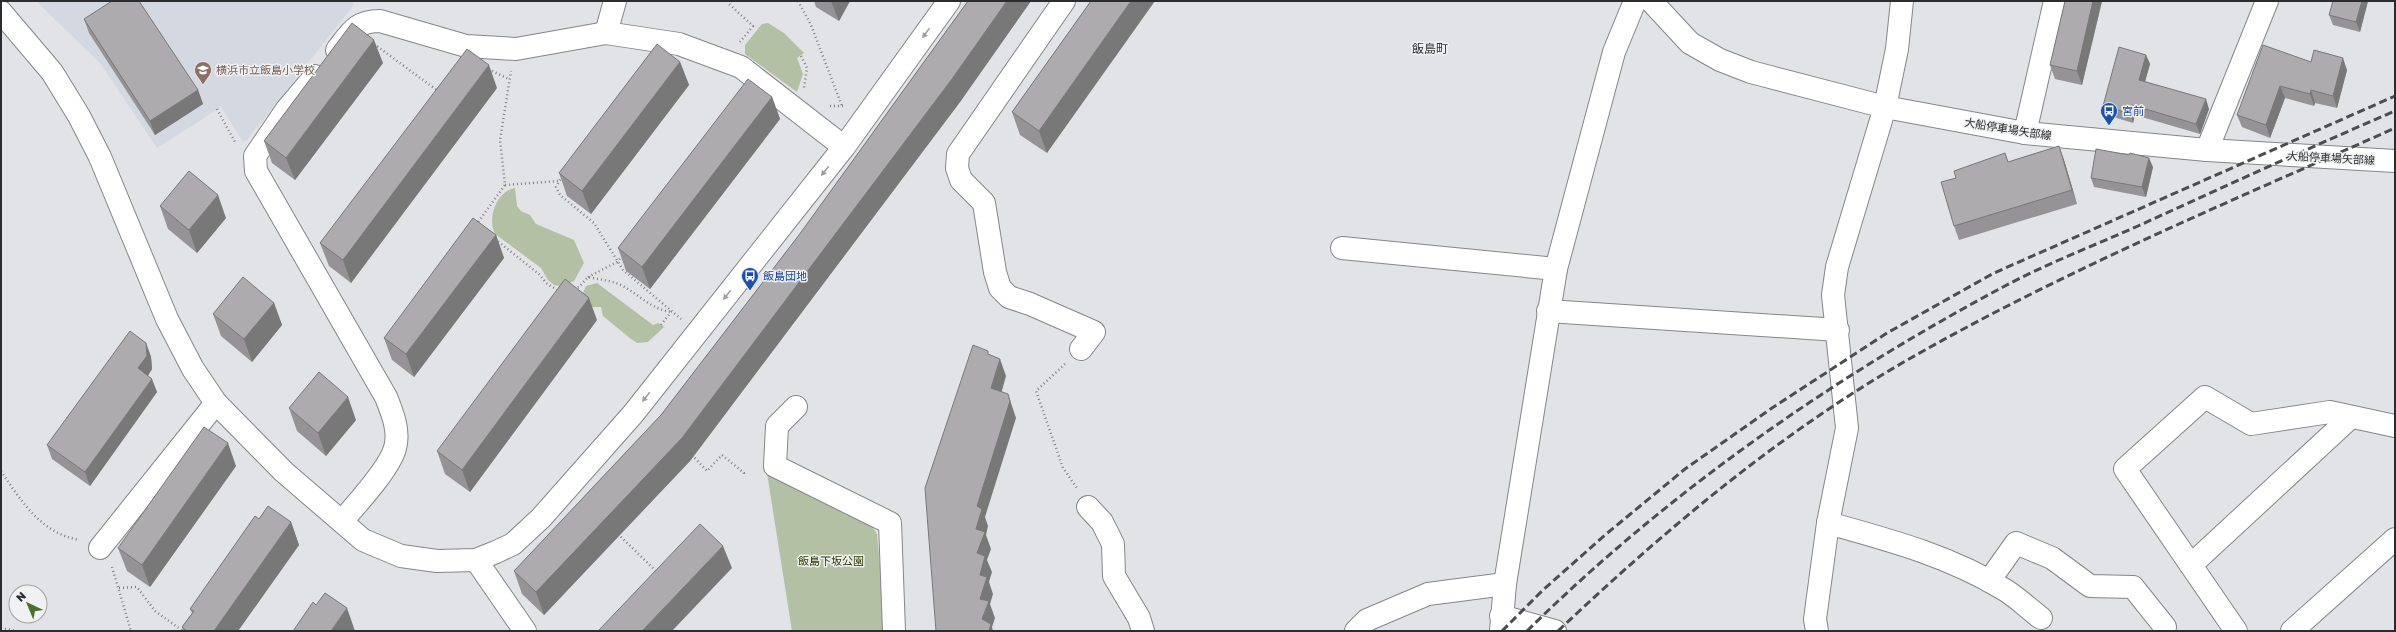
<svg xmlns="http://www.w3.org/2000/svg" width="2396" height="632" viewBox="0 0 2396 632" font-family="'Golos Text','Noto Sans JP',sans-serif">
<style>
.built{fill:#d3d8e1}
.green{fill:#b4c0a3}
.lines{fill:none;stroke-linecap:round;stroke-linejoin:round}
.minor-casing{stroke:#848688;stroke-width:24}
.major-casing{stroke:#848688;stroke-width:24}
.path{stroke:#808183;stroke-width:2.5;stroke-dasharray:1 3;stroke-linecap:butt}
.minor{stroke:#fff;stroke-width:22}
.major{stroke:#fff;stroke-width:22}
.rail{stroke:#4c4d4e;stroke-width:3;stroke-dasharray:8 4;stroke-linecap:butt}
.wall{fill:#959395}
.shaded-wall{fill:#797879}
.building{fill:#adabad;stroke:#797879}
.oneway{fill:#a0a0a0}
.labels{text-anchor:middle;stroke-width:3;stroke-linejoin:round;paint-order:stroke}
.education-label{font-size:11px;fill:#785e54;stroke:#eff1f3;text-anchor:start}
.transit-label{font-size:11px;fill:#164399;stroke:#eff1f3;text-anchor:start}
.street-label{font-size:11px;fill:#2b2c2d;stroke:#eff1f3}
.park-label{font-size:11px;fill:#2c3d00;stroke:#eff1f3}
.neighbourhood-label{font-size:12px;fill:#303133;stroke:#eff1f3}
</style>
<rect width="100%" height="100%" fill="#e2e3e6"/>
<path class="built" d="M36 1H354L353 6 247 140 243 142 221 107 157 148 100 63Z"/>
<g class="green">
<path d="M768 23 784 33 804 53 797 58 803 74 797 92 745 54V45L762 24Z"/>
<path d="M515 188 517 206 521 211 530 215 536 224 574 240 584 263 574 281 560 286 554 285 548 280 541 268 495 234C487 219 496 191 515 188Z"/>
<path d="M597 283 653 325 658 323 664 327 648 342 637 343 631 339 603 316 601 307H590L582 295 586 286Z"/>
<path d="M767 473 871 525 877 534 886 631H792Z"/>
</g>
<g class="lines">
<defs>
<g id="minor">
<path d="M1064 1 958 154 957 168 961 180 984 203 995 272 1000 288 1009 297 1030 304 1094 332 1081 349"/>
<path d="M1 12 52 72 79 116 100 157 167 319 193 369 216 403 284 472 363 540 401 556 437 561 476 560 496 552 513 544 541 518 633 414 844 147 949 1"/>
<path d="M606 33 615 1"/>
<path d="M337 50C351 32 356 21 380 21L466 46 516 49 606 33 679 44 741 67 844 147"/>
<path d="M315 76 287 109 255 156 256 171 386 397C392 412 400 431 395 448 390 468 356 505 342 521"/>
<path d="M2025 133 2055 1"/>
<path d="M2207 150 2267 1"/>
<path d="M1342 248 1556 269"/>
<path d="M1548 311 1838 330"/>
<path d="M796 407 777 426 775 466 890 523 894 631"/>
<path d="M1088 507 1102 522 1113 544 1114 576 1139 618 1143 631"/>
<path d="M1828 523C1889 540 1950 556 2005 590 2018 598 2029 609 2041 618"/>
<path d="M100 548 216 403"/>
<path d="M476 560 525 631"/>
<path d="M2191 565 2351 417"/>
<path d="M1989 581 2016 543 2052 558 2090 586 2133 587 2165 627 2164 631"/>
<path d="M1501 616 1555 631"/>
<path d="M1356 631 1367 620 1428 594 1505 584"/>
<path d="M1501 631 1505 584 1556 269 1614 52 1635 1"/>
<path d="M1817 631 1815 619 1828 523 1847 428 1833 295 1837 267 1885 107 1897 49 1902 1"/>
<path d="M2236 631 2125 469 2205 397 2251 424 2330 412 2395 426"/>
<path d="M2292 631 2395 539"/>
</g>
<path id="major" d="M1651 1 1690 43 1720 60 1751 72 1885 107 2025 133 2207 150 2395 161"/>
</defs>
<use href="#minor" class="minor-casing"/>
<use href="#major" class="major-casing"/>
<g class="path">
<path d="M731 1 729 4 753 26 740 42"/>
<path d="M798 1 811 25 842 106"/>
<path d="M374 44 438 91"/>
<path d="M801 56 807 68 804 88"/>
<path d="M492 71 509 79"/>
<path d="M830 106H845"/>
<path d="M217 109 236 144"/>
<path d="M562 176 556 187 560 195 594 223 623 270 681 319"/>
<path d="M505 185 558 181"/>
<path d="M476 225 505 185 500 140 511 71"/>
<path d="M495 239 540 275 546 283 559 291"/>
<path d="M588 277 617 262 623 255"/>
<path d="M574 289 579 287 588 277C597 279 607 280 616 283 635 290 650 310 672 312"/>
<path d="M661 325 671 312"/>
<path d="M1065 364 1036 391 1063 468 1077 488"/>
<path d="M692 455 707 471 722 455 744 473 743 476"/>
<path d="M1 471C21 501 41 533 79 540"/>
<path d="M618 534 657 572"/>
<path d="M112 567 131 631"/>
<path d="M119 588 137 587 155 611 183 631"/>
<path d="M1 628 17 631"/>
</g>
<use href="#minor" class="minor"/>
<use href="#major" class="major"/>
<g class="rail">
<path d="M1502 631 1543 590 1605 535 1685 469 1772 408 1887 333 1994 273 2395 96"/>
<path d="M1527 631C1666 494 1830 379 2003 287 2046 264 2093 246 2138 226 2223 187 2309 148 2395 111"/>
<path d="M1558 631C1666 529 1780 433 1909 359 2065 270 2232 201 2395 128"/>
</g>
</g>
<g class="wall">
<path d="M814 1H850L839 21 816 7Z"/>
<path d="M968 1H1031L960 102 690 461 544 615 522 594 514 571 661 415 799 235Z"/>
<path d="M1091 1 1047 153 1020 135 1012 112Z"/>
<path d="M2065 1H2102L2082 85 2055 79 2050 65Z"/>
<path d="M2333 1H2368L2360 32 2333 25 2329 15Z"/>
<path d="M84 19 198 90 203 104 155 135 89 33Z"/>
<path d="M2146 55 2150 64 2145 81 2209 109 2200 134 2135 115 2133 123 2107 115 2103 106Z"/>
<path d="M680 62 689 85 591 214 567 196 559 173Z"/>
<path d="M2311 62 2347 70 2337 108 2315 103 2314 106 2285 98 2270 138 2242 127 2237 115Z"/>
<path d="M383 63 295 180 272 163 264 141Z"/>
<path d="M497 88 351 283 329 266 320 243Z"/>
<path d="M772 97 780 119 650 289 626 271 618 248Z"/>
<path d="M2059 146 2064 160 2077 204 1959 240 1954 226 1956 178 2005 153 2008 162Z"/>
<path d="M2153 167 2146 197 2094 187 2091 178Z"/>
<path d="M160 206 226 218 197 253 168 229Z"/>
<path d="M496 235 504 258 414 377 392 360 384 338Z"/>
<path d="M274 303 282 325 252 362 221 336 213 314Z"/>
<path d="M597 320 470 492 445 474 437 451Z"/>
<path d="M146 343 151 357 152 369 148 376 157 392 90 486 52 459 47 445Z"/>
<path d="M289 408 356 420 326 456 297 431Z"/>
<path d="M236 466 150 587 127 571 118 548Z"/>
<path d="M259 519 291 522 299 545 238 631H183L182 627 192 613 190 609Z"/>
</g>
<g class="shaded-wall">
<path d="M831 1H850L839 21Z"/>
<path d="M1007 1H1031L960 102 690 461 544 615 536 592Z"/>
<path d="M1131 1H1155L1047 153 1039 131Z"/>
<path d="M2093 1H2102L2082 85 2077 71Z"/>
<path d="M2362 1H2368L2360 32 2356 22Z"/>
<path d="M374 40 383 63 295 180 286 158Z"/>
<path d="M2146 55 2150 64 2143 89 2139 80Z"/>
<path d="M2343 58 2347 70 2337 108 2333 96Z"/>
<path d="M680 62 689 85 591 214 582 191Z"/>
<path d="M489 65 497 88 351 283 343 260Z"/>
<path d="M2280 86 2285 98 2270 138 2266 125Z"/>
<path d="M198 90 203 104 155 135 150 121Z"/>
<path d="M2311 90 2315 103 2314 106 2310 94Z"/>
<path d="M772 97 780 119 650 289 642 267Z"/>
<path d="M2206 99 2209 109 2200 134 2196 124Z"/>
<path d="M2132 105 2135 115 2133 123 2130 113Z"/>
<path d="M2059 146 2064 160 2077 204 2072 190Z"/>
<path d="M2149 158 2153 167 2146 197 2142 187Z"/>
<path d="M218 195 226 218 197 253 189 230Z"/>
<path d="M496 235 504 258 414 377 406 354Z"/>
<path d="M589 298 597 320 470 492 462 470Z"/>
<path d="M274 303 282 325 252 362 244 339Z"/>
<path d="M146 343 151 357 152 369 143 382 138 368Z"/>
<path d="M1000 359 1006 376 998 405 991 388Z"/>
<path d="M152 379 157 392 90 486 85 472Z"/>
<path d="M1008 394 1016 418 985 517 988 526 986 535 991 549 987 560 992 572 989 582 993 594 990 604 995 618 992 627 993 631H987L982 619 980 599V575L977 553 976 529 977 506Z"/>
<path d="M348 397 356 420 326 456 318 433Z"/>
<path d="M228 443 236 466 150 587 142 565Z"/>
<path d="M291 522 299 545 238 631H214Z"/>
<path d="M723 546 732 568 672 631H642Z"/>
<path d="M347 608 355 631H331Z"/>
</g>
<g class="building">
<path d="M112 1H139L198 90 150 121 84 19Z"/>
<path d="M968 1H1007L952 79 682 438 536 592 514 571 661 415 799 235Z"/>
<path d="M1091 1H1131L1039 131 1012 112Z"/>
<path d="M2065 1H2093L2077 71 2050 65Z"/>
<path d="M2333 1H2362L2356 22 2329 15Z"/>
<path d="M352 23 374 40 286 158 264 141Z"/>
<path d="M657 44 680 62 582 191 559 173Z"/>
<path d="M2263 45 2311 62 2314 50 2343 58 2333 96 2311 90 2310 94 2280 86 2266 125 2237 115Z"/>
<path d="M2119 47 2146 55 2139 80 2206 99 2196 124 2132 105 2130 113 2103 106Z"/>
<path d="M467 49 489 65 343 260 320 243Z"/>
<path d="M748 79 772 97 642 267 618 248Z"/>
<path d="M2059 146 2072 190 1954 226 1941 182 1956 178 1954 171 2005 153 2008 162Z"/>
<path d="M2096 149 2129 155 2130 153 2149 158 2142 187 2091 178Z"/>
<path d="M189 171 218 195 189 230 160 206Z"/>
<path d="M473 218 496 235 406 354 384 338Z"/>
<path d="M243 277 274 303 244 339 213 314Z"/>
<path d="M565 279 589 298 462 470 437 451Z"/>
<path d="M130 331 146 343 147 356 138 368 152 379 85 472 47 445Z"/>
<path d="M973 345 988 351V354L1000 359 991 388 1008 394 1010 401 977 506 982 509 976 529 985 532 977 553 985 556 980 575 987 577 980 599 989 601 982 619 991 624 989 631H936L925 488Z"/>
<path d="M319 372 348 397 318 433 289 408Z"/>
<path d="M204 427 228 443 142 565 118 548Z"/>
<path d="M268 506 291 522 214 631H187L182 627 194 611 190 609 255 516 259 519Z"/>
<path d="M700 524 723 546 642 631H598Z"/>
<path d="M325 593 347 608 331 631H293L313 602 316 605Z"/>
</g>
<defs><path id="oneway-solid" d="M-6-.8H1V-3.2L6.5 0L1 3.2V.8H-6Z"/></defs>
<g class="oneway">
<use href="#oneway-solid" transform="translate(926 33) rotate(126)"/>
<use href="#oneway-solid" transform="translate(825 171) rotate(128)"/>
<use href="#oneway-solid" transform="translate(727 295) rotate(128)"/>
<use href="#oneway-solid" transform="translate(646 397) rotate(128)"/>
</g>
<defs>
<symbol id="school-pin" viewBox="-11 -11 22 30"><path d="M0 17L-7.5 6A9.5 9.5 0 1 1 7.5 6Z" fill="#8d6e63" stroke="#eff1f3"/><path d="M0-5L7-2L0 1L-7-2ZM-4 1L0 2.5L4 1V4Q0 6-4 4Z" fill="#fff"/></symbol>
<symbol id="bus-pin" viewBox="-11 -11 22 30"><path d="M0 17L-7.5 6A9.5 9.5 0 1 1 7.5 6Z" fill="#1a4fb4" stroke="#eff1f3"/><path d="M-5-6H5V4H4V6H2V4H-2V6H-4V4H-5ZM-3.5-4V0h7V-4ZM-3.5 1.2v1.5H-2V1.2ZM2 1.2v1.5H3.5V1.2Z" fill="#fff"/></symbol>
</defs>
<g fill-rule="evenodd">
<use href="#school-pin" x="193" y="60" width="20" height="27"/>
<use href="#bus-pin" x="2099" y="101" width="20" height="27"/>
<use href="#bus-pin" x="740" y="266" width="20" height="27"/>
</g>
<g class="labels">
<g class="education-label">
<text x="216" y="74">横浜市立飯島小学校</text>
</g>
<g class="transit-label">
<text x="2122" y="115">宮前</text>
<text x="763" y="280">飯島団地</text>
</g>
<g class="street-label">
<text transform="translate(2008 129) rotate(9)" y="4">大船停車場矢部線</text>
<text transform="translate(2331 158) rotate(3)" y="4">大船停車場矢部線</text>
</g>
<g class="park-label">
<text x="831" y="565">飯島下坂公園</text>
</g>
<g class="neighbourhood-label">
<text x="1430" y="53">飯島町</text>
</g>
</g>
<rect width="2396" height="632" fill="none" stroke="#2b2c2d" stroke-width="4"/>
<g transform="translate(28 604) rotate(316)"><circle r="19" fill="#eff1f3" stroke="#a1a2a4"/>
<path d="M0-3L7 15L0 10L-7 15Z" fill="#4d7029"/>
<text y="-6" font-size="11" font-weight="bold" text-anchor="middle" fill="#2b2c2d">N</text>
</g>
</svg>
